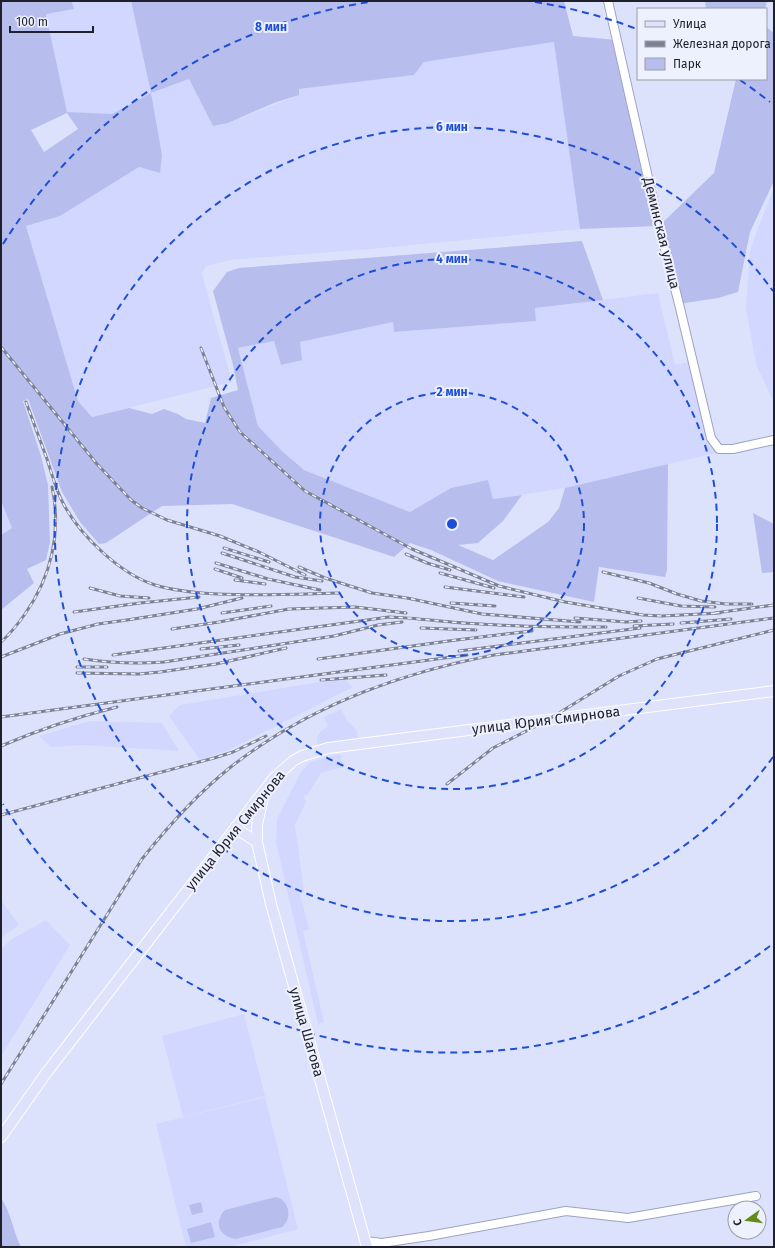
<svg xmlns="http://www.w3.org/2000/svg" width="775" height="1248" viewBox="0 0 775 1248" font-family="'Fira Sans',sans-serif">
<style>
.built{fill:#d1d7ff}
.green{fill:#b7beee;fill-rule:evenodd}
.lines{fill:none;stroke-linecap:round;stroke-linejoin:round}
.minor-casing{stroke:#9da2c1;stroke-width:10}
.major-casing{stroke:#fff;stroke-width:12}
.minor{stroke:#fff;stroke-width:8}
.major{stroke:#dfe2fb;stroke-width:10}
.rail-casing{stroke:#7d8194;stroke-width:3}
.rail{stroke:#edf0fd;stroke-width:1.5;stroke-dasharray:4.5;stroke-linecap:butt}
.ring{fill:none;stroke:#1d4ed8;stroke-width:2;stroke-dasharray:7 5}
.labels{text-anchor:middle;stroke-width:4;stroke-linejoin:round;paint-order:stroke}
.street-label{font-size:14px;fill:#1e202c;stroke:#edf0fd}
.centre{fill:#1d4ed8;stroke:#edf0fd;stroke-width:2}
.ring-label{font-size:12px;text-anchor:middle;font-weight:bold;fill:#1d4ed8;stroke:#edf0fd;stroke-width:4;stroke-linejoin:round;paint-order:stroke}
</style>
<rect width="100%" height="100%" fill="#dde2fc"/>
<g class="built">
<path d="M75 1H131L151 93 189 79 213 126 228 123 299 95V89L414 75 424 62 555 42 580 229 370 249 230 260 206 266 202 273 204 282 232 382 92 417 78 401 26 226 60 216 139 167 160 173 151 94 112 114 67 113 46 13 73 9 72 2Z"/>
<path d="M774 187V403L756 364 746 308 750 250Z"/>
<path d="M658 293 675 365 693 361 711 438 719 449H733L565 488 493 499 488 480 451 488 410 512 304 470 282 451 258 426 238 348 274 341 281 365 299 342 393 322 395 332 536 321 535 308Z"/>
<path d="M1 501 12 528 1 535Z"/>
<path d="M344 678 353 687 231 749 200 760 169 716 180 705Z"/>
<path d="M341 709 347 720 357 731 358 739 344 740 318 746 317 737 321 731 328 726 324 717Z"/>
<path d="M90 721 162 723 179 751 83 745 51 747 39 736Z"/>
<path d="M340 754 343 767 321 773 308 794 304 796 306 802 295 825 304 892 300 894 309 929 303 931 324 1022 318 1024 276 842 277 819 301 772 310 762Z"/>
<path d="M1 900 19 925 1 938Z"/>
<path d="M46 920 70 945 1 1056V950L9 941Z"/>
<path d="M244 1014 265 1096 183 1117 162 1036Z"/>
<path d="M265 1097 298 1229 230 1247H186L156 1124Z"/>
</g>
<g class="green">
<path d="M1 1H75L72 2 74 9 46 14 67 112 112 114 151 93 131 1H564L573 36 617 40 659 226 714 173 736 79H766V27L774 33V181L750 232 738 292 718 298 679 304 659 226 580 229 554 42 424 62 414 75 299 89V95L274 103 228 123 213 126 189 79 151 93 162 155 160 173 139 167 60 216 26 226 78 401 92 417 129 408 152 414 164 409 178 414 186 419 205 423 211 398 238 390 233 365 213 291 227 272 239 268 582 241 603 300 535 308 536 321 394 332 393 322 300 342 302 360 281 365 274 341 238 348 258 426 282 451 304 470 410 512 451 488 488 480 493 499 522 495 503 521 478 543 458 545 493 560 548 522 559 508 565 488 668 464 667 570 665 577 599 567 594 602 498 581 431 550 410 543 394 557 232 504 162 506 106 543 99 544 80 522 62 492 28 399 23 401 41 456 48 485 50 542 46 560 27 569 34 583 1 610V535L12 528 1 501ZM67 113 78 129 44 152 31 130Z"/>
<path d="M705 1H767L765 9H706Z"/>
<path d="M753 513 774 524V572L762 573Z"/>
<path d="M276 1197C289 1200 293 1218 282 1227L236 1239C219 1237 213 1222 225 1210Z"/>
<path d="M1 1198C11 1212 13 1231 21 1247H1Z"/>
<path d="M201 1202 203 1212 192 1215 189 1205Z"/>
<path d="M211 1222 215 1237 191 1243 187 1229Z"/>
</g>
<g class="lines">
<defs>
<g id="minor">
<path d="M608 1 659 226 679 304 711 438 719 449H733L774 440"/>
<path d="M365 1241 382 1243 429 1236 566 1211 628 1218 756 1196"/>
</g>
<g id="major">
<path d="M264 793 257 825V842L271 904 367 1247"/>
<path d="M235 828 257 842"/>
<path d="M1 1137 47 1072 274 778 293 761 302 756 328 748 774 691"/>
</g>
</defs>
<use href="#minor" class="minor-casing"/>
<use href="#major" class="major-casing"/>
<use href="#minor" class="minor"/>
<use href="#major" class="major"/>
<defs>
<g id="rail">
<path d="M1 347 97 464 131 500 142 508 167 520 220 536 259 552 305 575"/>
<path d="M201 348 224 407 240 432 305 491 412 549 499 586 565 602 643 615 662 616 720 613"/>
<path d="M26 402C33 421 40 440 47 459 52 474 56 491 64 505 81 536 120 574 155 585 175 591 197 593 218 594 258 596 299 594 339 593"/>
<path d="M224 548 269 562"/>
<path d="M222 553 295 577 322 581"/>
<path d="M406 554 427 563 450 570"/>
<path d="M216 563 268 579 320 590"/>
<path d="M299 567 325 578 372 593 407 598 482 614 580 622"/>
<path d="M215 569 242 578"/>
<path d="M603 572 649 583 677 594 701 601 726 604H752"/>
<path d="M440 573 494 588"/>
<path d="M235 580 265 584"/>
<path d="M445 587 524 597"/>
<path d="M90 588 120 596 149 598"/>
<path d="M638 598 681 606 715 607"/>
<path d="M451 603 495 606"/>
<path d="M74 612 140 603 199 597"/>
<path d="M222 613 271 606"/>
<path d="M715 613 774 605"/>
<path d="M575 618 626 622 641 621"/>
<path d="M681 623 731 619"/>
<path d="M634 626 673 624"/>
<path d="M421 628 476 630"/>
<path d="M172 629 219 622 289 609 355 607 406 613"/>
<path d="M1 642C10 634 18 624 25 614 51 577 62 532 52 487"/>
<path d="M201 649 239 645"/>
<path d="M459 651 640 628"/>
<path d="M113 655 389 617C420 618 450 623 481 624 523 627 564 627 606 627"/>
<path d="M1 657 60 634 98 624 127 620 197 609 242 598"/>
<path d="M84 659C111 663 136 664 164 662L334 636 378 625 402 622"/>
<path d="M318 659 456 640 532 631"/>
<path d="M77 667H107"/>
<path d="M77 673 139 674 160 672 216 664 286 648"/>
<path d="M321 680 386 675"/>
<path d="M1 717 467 655"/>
<path d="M1 746C38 730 77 717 117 707"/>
<path d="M447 784 493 748 546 721 619 676 657 659 774 630"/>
<path d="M1 815 214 758 233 752 266 736"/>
<path d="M1 1084 142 859C169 825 198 793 232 766 309 706 399 673 494 655L774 618"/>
</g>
</defs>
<use href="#rail" class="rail-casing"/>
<use href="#rail" class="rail"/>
</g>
<g class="ring">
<circle cx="452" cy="524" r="132"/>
<circle cx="452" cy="524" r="265"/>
<path d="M773 757A397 397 0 1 1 773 291"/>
<path d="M770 946A529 529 0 0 1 3 804M3 244A529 529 0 0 1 369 2M535 2A529 529 0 0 1 637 29M740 80A529 529 0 0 1 770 102"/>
</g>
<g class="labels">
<g class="street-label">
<text transform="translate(662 233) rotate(76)" y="5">Деминская улица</text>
<text transform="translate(546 720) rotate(-7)" y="5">улица Юрия Смирнова</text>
<text transform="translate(235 830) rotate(-51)" y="5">улица Юрия Смирнова</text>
<text transform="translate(307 1032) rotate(74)" y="5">улица Шагова</text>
</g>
</g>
<circle cx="452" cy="524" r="6" class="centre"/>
<g class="ring-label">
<text x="271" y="31">8 мин</text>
<text x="452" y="131">6 мин</text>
<text x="452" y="263">4 мин</text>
<text x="452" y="396">2 мин</text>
</g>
<rect width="775" height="1248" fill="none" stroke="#1e202c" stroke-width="4"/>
<rect x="637" y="8" width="130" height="72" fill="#edf0fd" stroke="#9a9da9"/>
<rect x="645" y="21" width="20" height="6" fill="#dfe2fb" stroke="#9a9da9"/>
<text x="673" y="28" font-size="12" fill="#1e202c">Улица</text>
<rect x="645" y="41" width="20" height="6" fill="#7d8194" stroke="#9a9da9"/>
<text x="673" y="48" font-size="12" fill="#1e202c">Железная дорога</text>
<rect x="645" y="58" width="20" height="12" fill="#b7beee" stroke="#9a9da9"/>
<text x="673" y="68" font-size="12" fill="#1e202c">Парк</text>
<g transform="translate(747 1220) rotate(256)"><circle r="19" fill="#edf0fd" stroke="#9a9da9"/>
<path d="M0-3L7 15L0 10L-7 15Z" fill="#638b18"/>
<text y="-6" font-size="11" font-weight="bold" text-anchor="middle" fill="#1e202c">С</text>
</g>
<path d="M10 26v6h83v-6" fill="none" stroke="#1e202c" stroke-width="2"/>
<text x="16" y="26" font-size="12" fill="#1e202c" stroke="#edf0fd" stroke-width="3" paint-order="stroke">100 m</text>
</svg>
